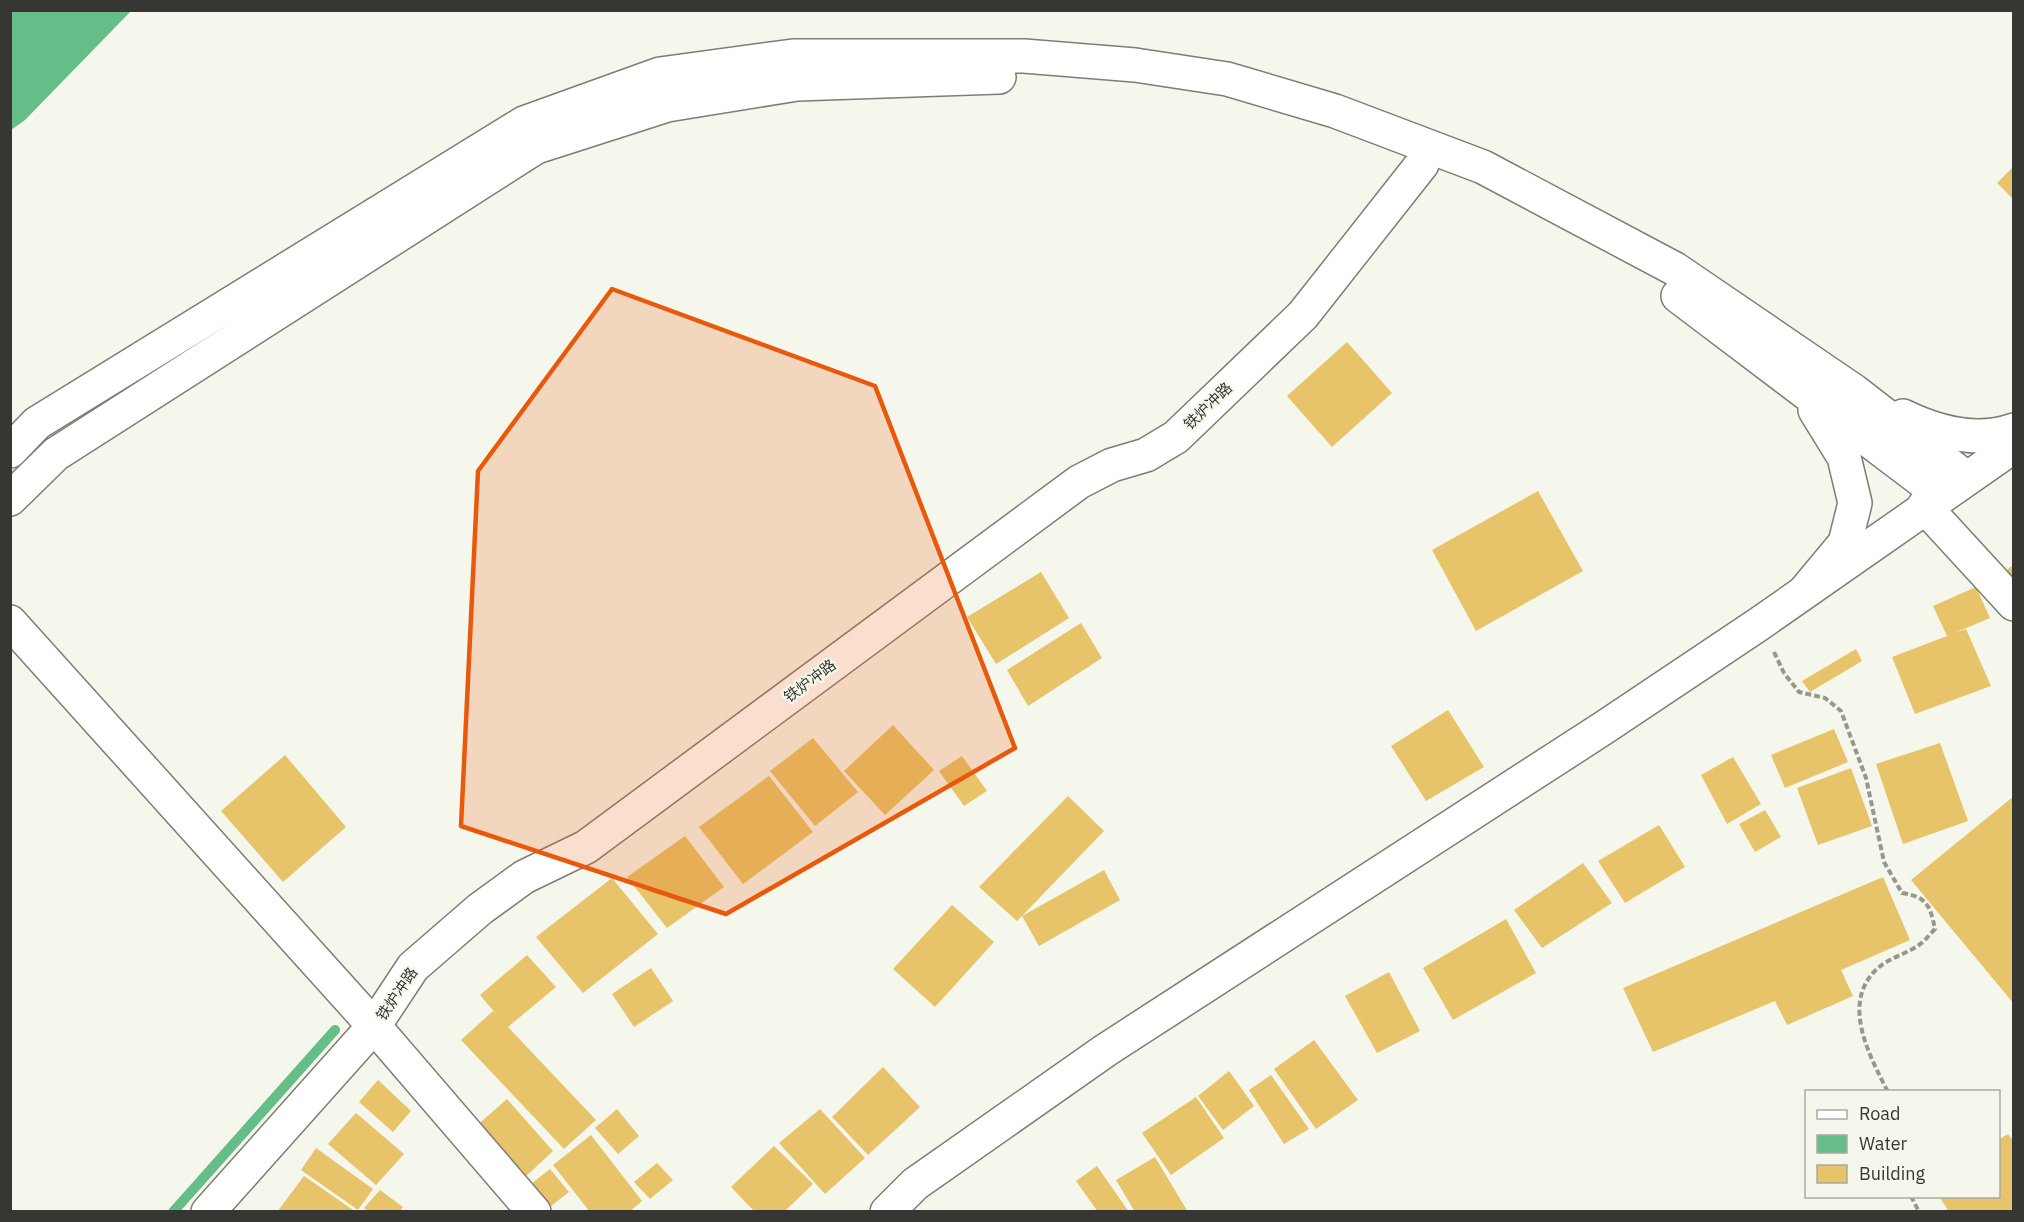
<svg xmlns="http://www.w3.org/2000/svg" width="2024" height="1222" viewBox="0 0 2024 1222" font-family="'IBM Plex Sans','Noto Sans SC',sans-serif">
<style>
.water{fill:#65bd87}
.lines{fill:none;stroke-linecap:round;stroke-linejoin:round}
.stream{stroke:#65bd87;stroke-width:10}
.building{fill:#e7c369}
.minor-casing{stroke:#7d7d74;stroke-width:36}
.major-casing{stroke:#7d7d74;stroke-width:36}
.highway-casing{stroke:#7d7d74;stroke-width:36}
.path{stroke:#96978f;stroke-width:4;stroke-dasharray:6 3;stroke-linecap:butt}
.minor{stroke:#fff;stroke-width:33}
.major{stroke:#fff;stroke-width:33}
.highway{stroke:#fff;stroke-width:33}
.marked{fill:#e8590c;fill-opacity:0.2;stroke:#e8590c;stroke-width:4.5;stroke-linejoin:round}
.labels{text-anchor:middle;stroke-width:4.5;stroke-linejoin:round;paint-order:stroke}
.street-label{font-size:15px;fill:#363632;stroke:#f6f7ec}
</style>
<rect width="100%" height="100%" fill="#f6f7ec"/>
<path class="water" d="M11 10H131V11L25 120 11 130Z"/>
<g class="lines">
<path class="stream" d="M173 1212 335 1030"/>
</g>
<g class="building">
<path d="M2014 166V200L1997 183Z"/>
<path d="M1347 342 1392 393 1332 447 1287 396Z"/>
<path d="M1538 491 1583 571 1476 631 1432 550Z"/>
<path d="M2014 564V590L2000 576Z"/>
<path d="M1041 572 1069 618 996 664 967 617Z"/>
<path d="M1976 587 1990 618 1954 633 1966 629 1991 686 1915 714 1892 657 1947 636 1933 606Z"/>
<path d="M1081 623 1102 658 1028 706 1007 670Z"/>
<path d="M1856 649 1862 661 1810 692 1802 681Z"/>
<path d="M1448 710 1484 767 1426 801 1391 746Z"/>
<path d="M893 725 934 770 885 815 844 771Z"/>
<path d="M1834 729 1848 762 1785 788 1771 755Z"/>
<path d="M813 738 858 792 815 826 770 771Z"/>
<path d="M1940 743 1968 821 1903 844 1876 764Z"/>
<path d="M285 755 346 827 283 882 221 811Z"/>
<path d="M962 756 987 791 964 806 939 771Z"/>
<path d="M1733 757 1761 804 1727 824 1701 775Z"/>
<path d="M1851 768 1872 826 1818 845 1797 788Z"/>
<path d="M769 776 813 832 743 884 699 827Z"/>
<path d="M1068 796 1104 831 1022 916 1104 870 1120 900 1039 946 1022 916 1017 921 979 887Z"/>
<path d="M2014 796V1004L1911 880Z"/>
<path d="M1765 810 1781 837 1755 852 1739 824Z"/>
<path d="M1659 825 1685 867 1625 903 1598 861Z"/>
<path d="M685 836 724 887 667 928 627 877Z"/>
<path d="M1583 863 1612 903 1542 948 1514 910Z"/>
<path d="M1883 877 1910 940 1841 970 1853 996 1787 1025 1775 1001 1653 1052 1623 988Z"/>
<path d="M612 878 658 934 583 993 536 937Z"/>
<path d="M952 905 994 942 935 1007 893 969Z"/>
<path d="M1506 919 1536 973 1453 1020 1423 968Z"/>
<path d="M527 955 556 987 508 1027 596 1120 564 1149 461 1040 493 1011 497 1015 480 995Z"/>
<path d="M651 968 673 1001 634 1027 612 994Z"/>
<path d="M1389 972 1420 1031 1377 1053 1345 996Z"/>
<path d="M1314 1040 1358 1100 1316 1129 1274 1069Z"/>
<path d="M883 1067 920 1107 868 1155 832 1117Z"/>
<path d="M1229 1071 1254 1106 1223 1130 1198 1096Z"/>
<path d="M1271 1075 1309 1129 1284 1144 1249 1090Z"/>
<path d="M378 1080 411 1111 393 1132 359 1102Z"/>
<path d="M1196 1097 1224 1138 1171 1175 1142 1133Z"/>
<path d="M507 1099 553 1151 521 1181 474 1128Z"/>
<path d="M617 1109 639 1136 618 1154 595 1128Z"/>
<path d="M820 1109 865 1158 825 1194 779 1143Z"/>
<path d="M356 1113 404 1154 376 1185 328 1144Z"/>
<path d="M2008 1134 2014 1142V1212H1949L1939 1196H1998V1140Z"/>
<path d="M591 1135 642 1201 629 1212H590L553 1165Z"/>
<path d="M774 1146 813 1184 784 1212H755L731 1187Z"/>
<path d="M316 1148 373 1189 358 1210 301 1170Z"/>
<path d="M1155 1157 1188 1212H1135L1116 1180Z"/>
<path d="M657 1163 673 1180 650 1199 634 1182Z"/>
<path d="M1097 1166 1129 1212H1098L1076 1181Z"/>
<path d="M550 1169 569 1192 546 1210 527 1187Z"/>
<path d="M304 1176 356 1212H277Z"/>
<path d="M380 1190 403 1207 399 1212H369L364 1208Z"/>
</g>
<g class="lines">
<defs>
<g id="minor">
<path d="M1924 506 2014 604"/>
<path d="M10 622 374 1026 534 1212"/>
<path d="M208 1212 374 1026 413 967 480 909 524 877 586 847 1079 482 1112 465 1146 455 1176 437 1303 315 1422 164"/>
</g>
<path id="major" d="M887 1212 915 1184 1106 1050 1605 727 1759 624 2014 446"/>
<g id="highway">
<path d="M1678 296 1941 495"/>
<path d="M1903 416C1936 432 1977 443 2014 430"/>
<path d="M10 451 37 423 524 123 660 74 793 56H1024L1135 65 1227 79 1335 111 1483 167 1675 269 1854 391 1965 477"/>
<path d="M10 499 56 454 536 147 667 105 797 84 999 77"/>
<path d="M1805 591 1845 543 1855 503 1844 457 1815 410"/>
</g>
</defs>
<use href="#minor" class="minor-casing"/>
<use href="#major" class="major-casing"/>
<use href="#highway" class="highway-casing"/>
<g class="path">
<path d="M1774 652 1784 673 1799 692 1825 698 1841 711 1866 778 1884 862 1902 893C1927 897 1930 905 1935 929 1930 934 1925 941 1919 945 1906 954 1889 958 1878 968 1840 1002 1869 1055 1888 1092"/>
<path d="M1911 1196 1919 1212"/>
</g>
<use href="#minor" class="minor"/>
<use href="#major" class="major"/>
<use href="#highway" class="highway"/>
</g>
<path class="marked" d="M612 289 875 386 1015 748 726 914 461 826 478 471Z"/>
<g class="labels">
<g class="street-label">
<text transform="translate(1208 406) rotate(-44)" y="5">铁炉冲路</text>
<text transform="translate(810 681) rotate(-37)" y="5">铁炉冲路</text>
<text transform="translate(397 994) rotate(-56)" y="5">铁炉冲路</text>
</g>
</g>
<rect width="2024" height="1222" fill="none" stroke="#363632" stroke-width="24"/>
<rect x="1805" y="1090" width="195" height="108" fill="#f6f7ec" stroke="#a9aaa2" stroke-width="1.5"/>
<rect x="1817" y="1110" width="30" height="9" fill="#ffffff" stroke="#a9aaa2" stroke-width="1.5"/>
<text x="1859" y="1120" font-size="18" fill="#363632">Road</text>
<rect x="1817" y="1135" width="30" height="18" fill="#65bd87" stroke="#a9aaa2" stroke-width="1.5"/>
<text x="1859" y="1150" font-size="18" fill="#363632">Water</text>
<rect x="1817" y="1165" width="30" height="18" fill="#e7c369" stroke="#a9aaa2" stroke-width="1.5"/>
<text x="1859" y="1180" font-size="18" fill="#363632">Building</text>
</svg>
